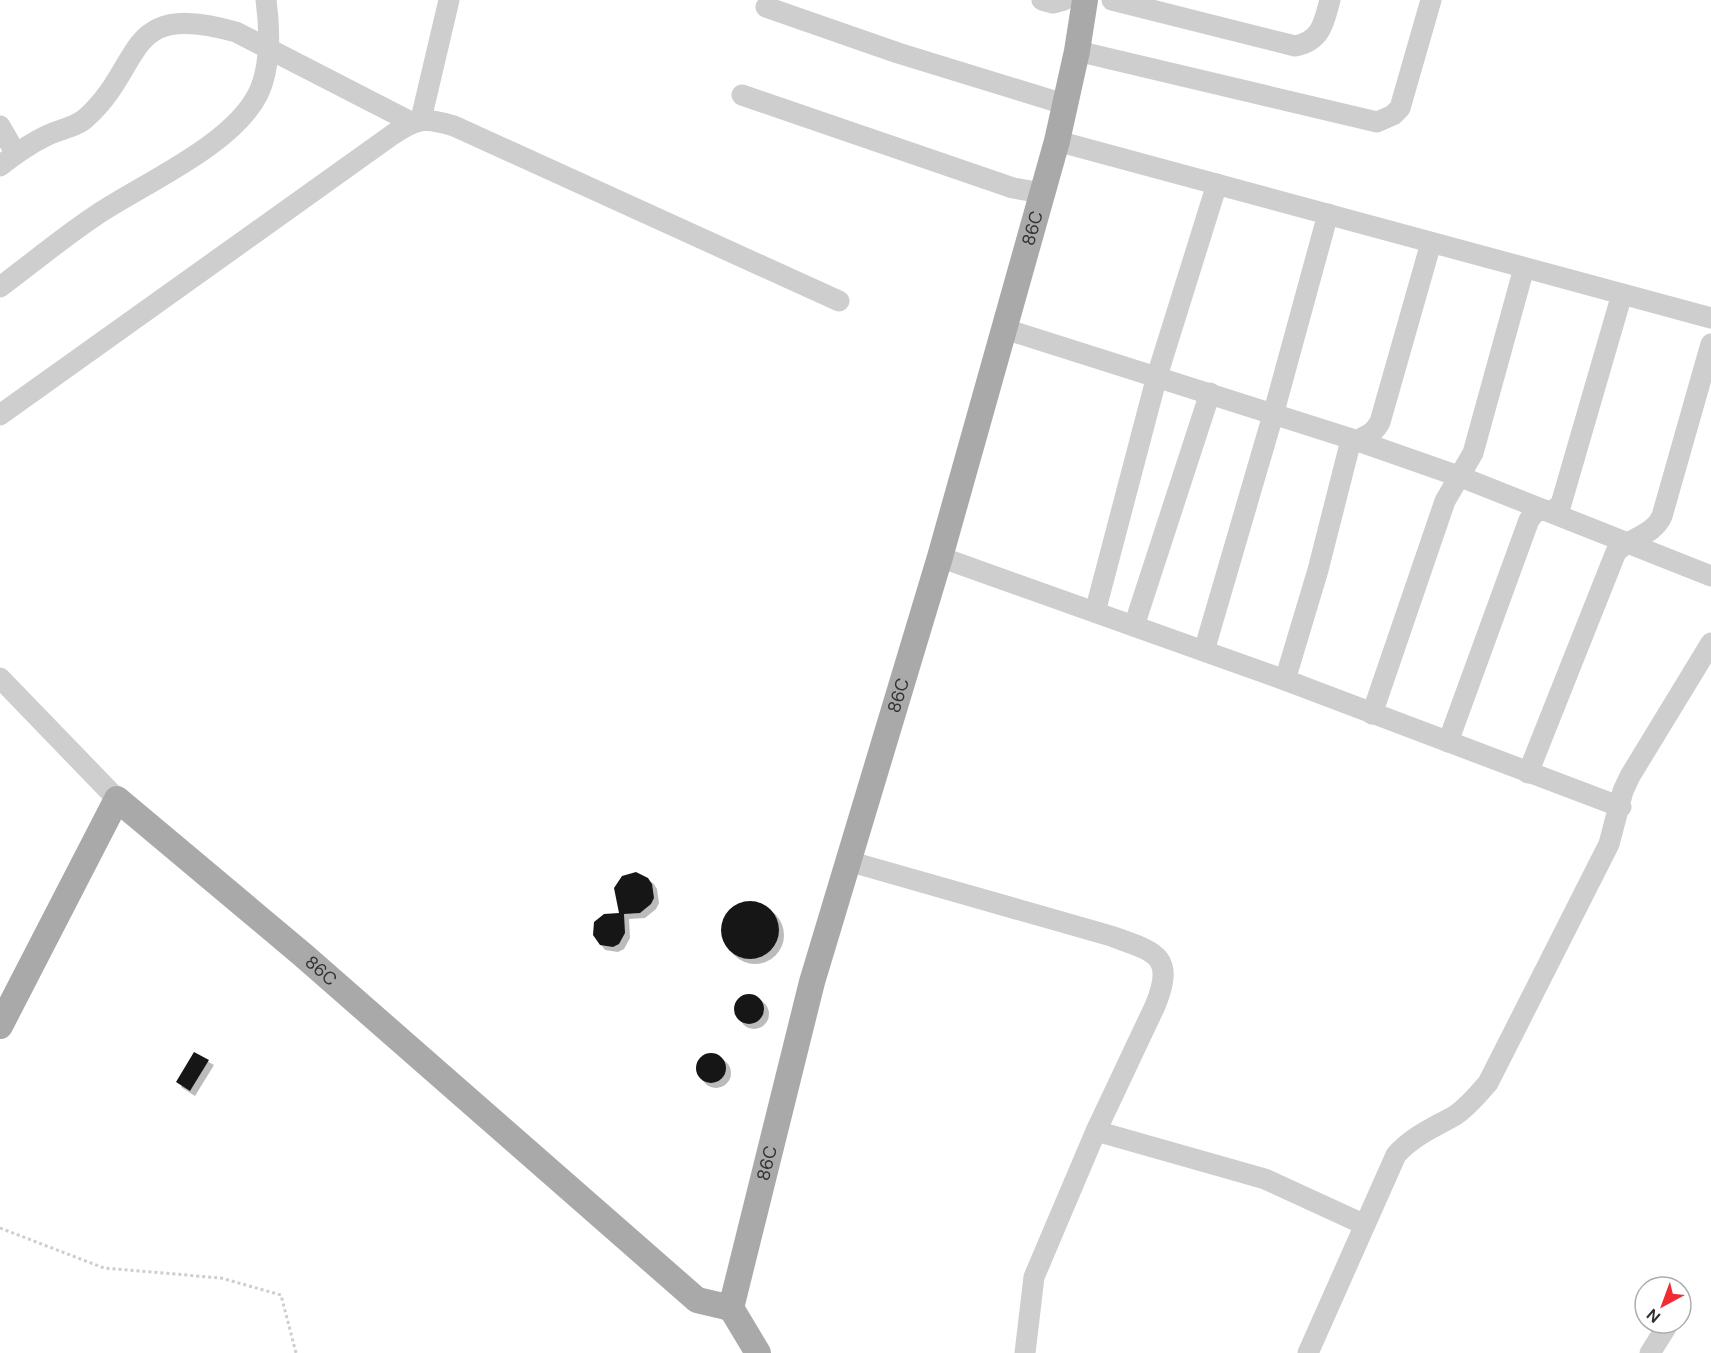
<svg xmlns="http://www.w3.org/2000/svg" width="1711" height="1353" viewBox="0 0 1711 1353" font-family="'DM Sans',sans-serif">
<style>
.building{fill:#181818;filter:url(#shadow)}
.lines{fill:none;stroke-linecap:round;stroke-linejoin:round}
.path{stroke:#cecece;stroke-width:3;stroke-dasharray:3 3;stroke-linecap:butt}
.minor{stroke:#cecece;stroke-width:21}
.major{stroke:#a9a9a9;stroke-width:26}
.labels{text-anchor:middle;stroke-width:6;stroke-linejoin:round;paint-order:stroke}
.street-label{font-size:18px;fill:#313131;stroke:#fff}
</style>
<defs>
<filter id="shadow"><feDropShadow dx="5" dy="5" stdDeviation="0" flood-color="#0004"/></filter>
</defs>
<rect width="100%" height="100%" fill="#fff"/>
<g class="building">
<path d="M636 872 648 878 652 884 654 898 651 904 640 913 624 914 625 933 619 944 613 947 600 945 593 935 594 922 604 914 619 913 614 888 622 876Z"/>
<circle cx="750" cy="930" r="29"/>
<circle cx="749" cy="1009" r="15"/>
<path d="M194 1052 209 1060 190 1091 176 1082Z"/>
<circle cx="711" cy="1068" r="15"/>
</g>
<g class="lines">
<path class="path" d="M0 1228 104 1268 221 1278 281 1295 296 1353"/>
<g class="minor">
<path d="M1042 0 1053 3 1064 0"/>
<path d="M1112 0 1295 46C1321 41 1324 23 1330 0"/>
<path d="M766 7 898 53 1064 104"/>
<path d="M1077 51 1377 122 1393 115 1400 108 1431 0"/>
<path d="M742 95 1013 188 1042 193"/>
<path d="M421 119 449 0"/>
<path d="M0 126 16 154"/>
<path d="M1057 141 1711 318"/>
<path d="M0 166C14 155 29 144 46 136 59 129 76 128 87 117 146 63 122 0 236 32L411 122"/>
<path d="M0 287C31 264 62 238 95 216 142 184 232 146 258 94 271 68 270 29 266 0"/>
<path d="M1005 329 1358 441 1461 477 1711 576"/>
<path d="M0 415 392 135C417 118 424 117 454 126L839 301"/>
<path d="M940 557 1285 680 1621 807"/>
<path d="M1095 612 1157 376 1217 184"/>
<path d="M1134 626 1210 393"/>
<path d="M1204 651 1273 415 1328 214"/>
<path d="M0 678 117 799"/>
<path d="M1285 680 1318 570 1349 448C1359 435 1371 439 1380 422L1431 243"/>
<path d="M1372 714 1445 501 1473 453 1524 268"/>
<path d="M1448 742 1529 520 1537 510 1553 511 1561 504 1622 294"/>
<path d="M1528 773 1616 552C1631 537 1653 536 1662 516L1711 344"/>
<path d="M848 861 1111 936C1155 952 1176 955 1155 1006L1096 1131 1034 1277 1025 1353"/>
<path d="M1096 1131 1265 1179 1363 1224"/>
<path d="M1308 1353 1396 1155C1413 1136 1433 1128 1454 1116 1467 1108 1478 1094 1488 1083L1609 844 1623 791 1630 776 1711 643"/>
<path d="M1650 1353 1667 1326"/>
</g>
<g class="major">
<path id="s1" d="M0 1026 117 799 303 955 697 1300 731 1308 812 982 940 557 1057 141 1077 51 1085 0"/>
<path d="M731 1308 758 1353"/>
</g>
</g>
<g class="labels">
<g class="street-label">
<text dy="6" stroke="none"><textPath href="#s1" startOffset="2178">86C</textPath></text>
<text dy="6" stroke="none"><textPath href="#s1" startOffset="1692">86C</textPath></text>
<text dy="6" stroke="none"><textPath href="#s1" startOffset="522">86C</textPath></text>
<text dy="6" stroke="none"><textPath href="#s1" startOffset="1206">86C</textPath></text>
</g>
</g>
<g transform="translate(1663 1305) rotate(221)"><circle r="28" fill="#ffffff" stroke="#adadad" stroke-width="1.5"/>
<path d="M0-4.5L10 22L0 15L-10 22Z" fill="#f22a34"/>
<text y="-9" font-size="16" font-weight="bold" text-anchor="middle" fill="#313131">N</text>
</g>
</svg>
